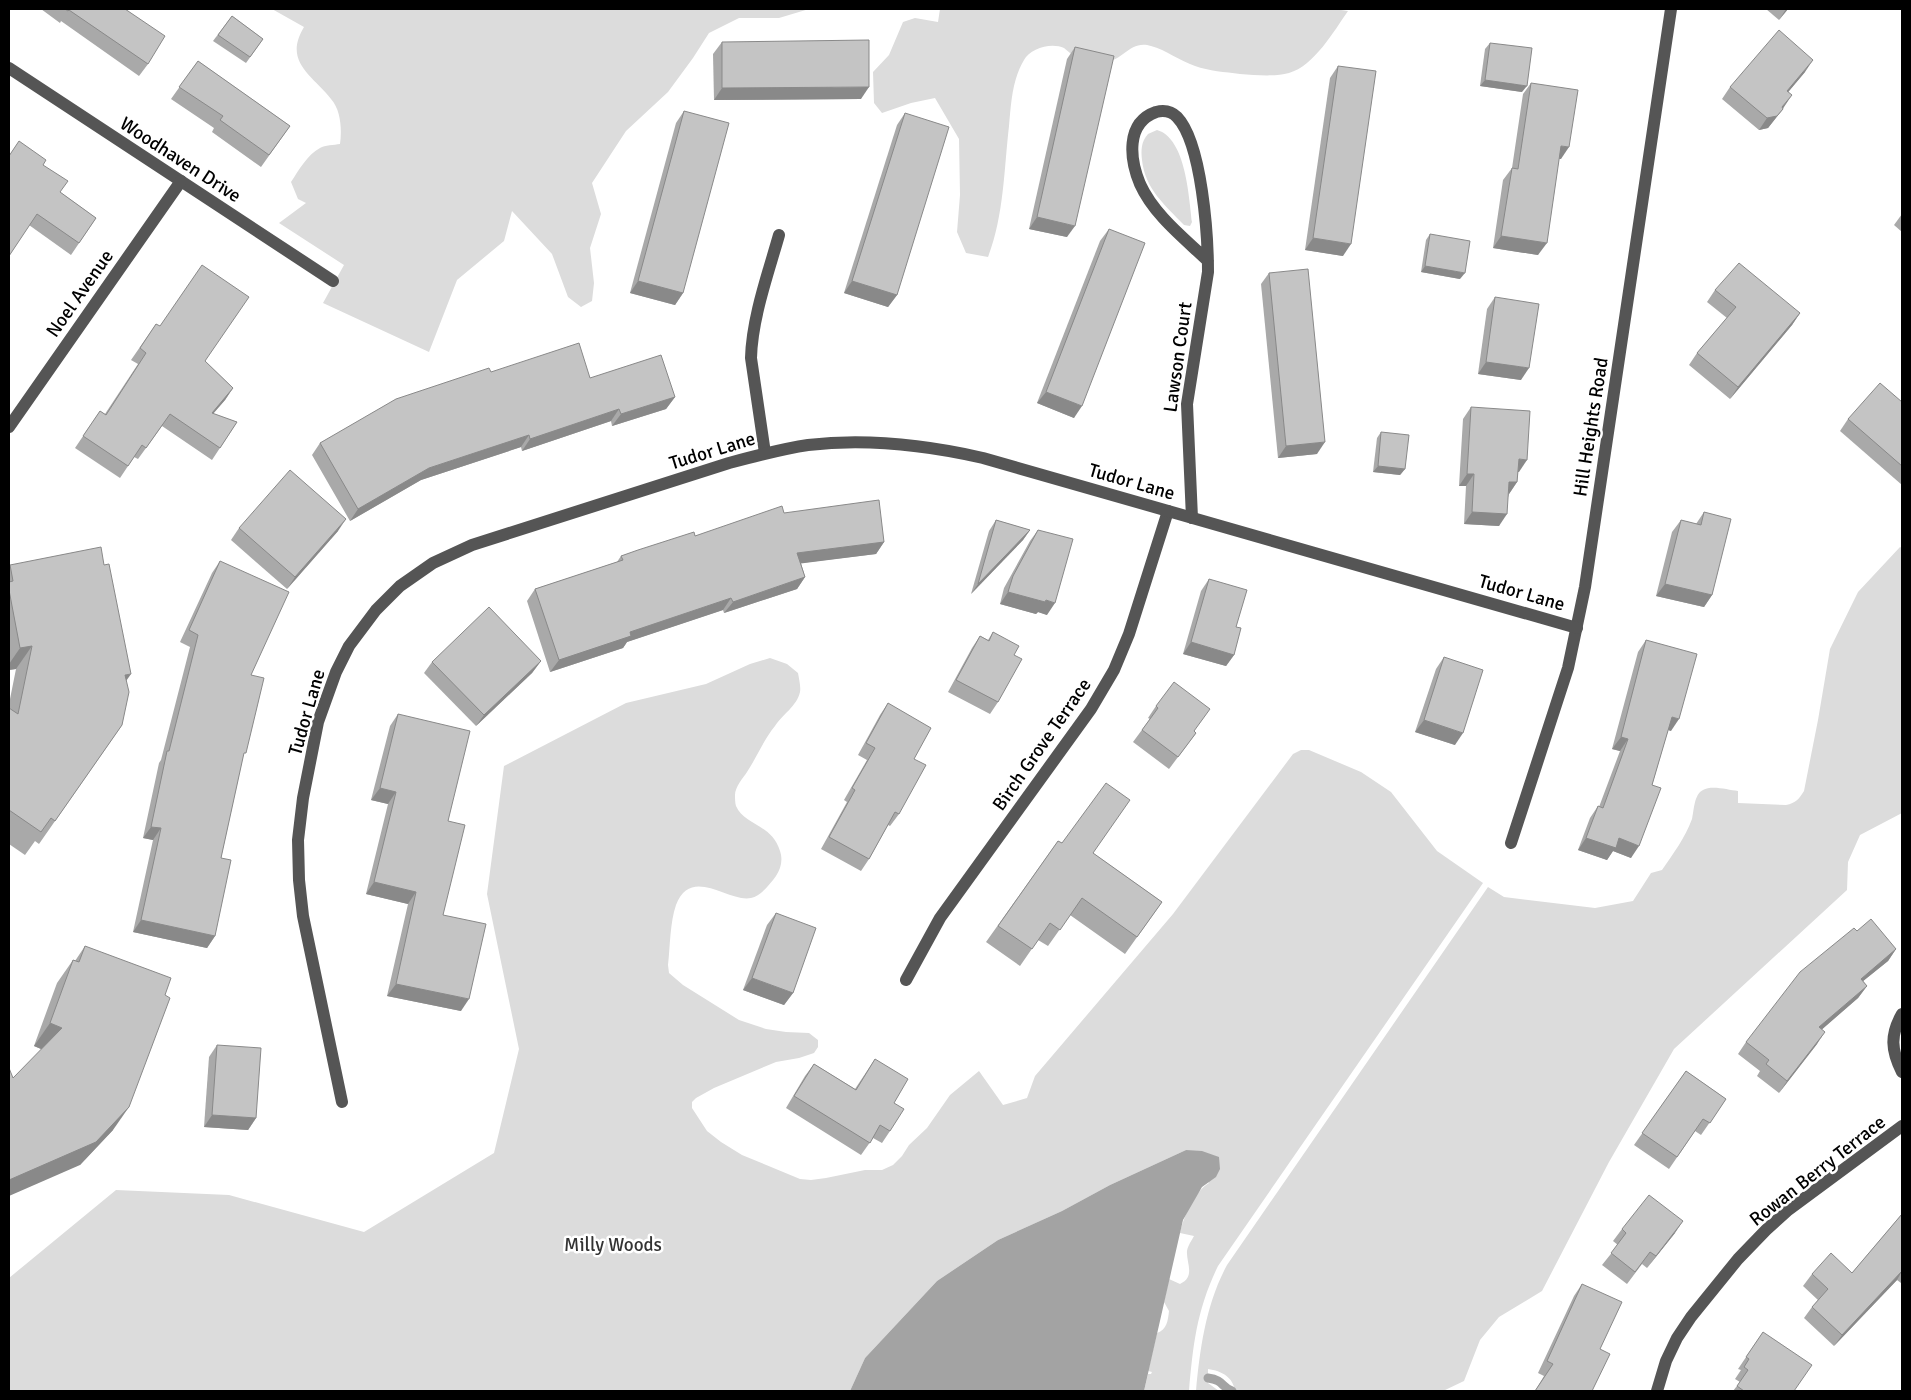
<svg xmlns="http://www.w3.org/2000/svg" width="1911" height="1400" viewBox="0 0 1911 1400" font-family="Signika,sans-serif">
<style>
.green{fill:#dcdcdc}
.water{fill:#a3a3a3}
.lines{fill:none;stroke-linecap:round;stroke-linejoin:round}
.stream{stroke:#a3a3a3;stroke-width:9}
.minor{stroke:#555;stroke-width:12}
.wall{fill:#a9a9a9}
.shaded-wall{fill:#898989}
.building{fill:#c4c4c4;stroke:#898989}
.labels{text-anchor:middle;stroke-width:5;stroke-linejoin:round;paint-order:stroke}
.street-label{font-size:19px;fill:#000;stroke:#fff}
.park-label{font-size:19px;fill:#333;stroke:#fff}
</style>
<rect width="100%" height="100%" fill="#fff"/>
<g class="green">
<path d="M272 9H809L779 18H739L709 33 693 58 668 92 626 131 592 183 601 214 590 248 594 283 592 301 581 307 568 297 552 254 512 211 504 241 457 280 429 352 323 303 344 265 279 223 306 203 298 199 291 182C299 170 307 155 320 148 325 145 334 145 340 144 342 130 341 110 331 99 312 75 283 62 304 27Z"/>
<path d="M940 9H1334L1348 11C1334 31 1314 66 1289 73 1274 77 1256 75 1240 74 1225 72 1209 71 1195 66 1180 61 1166 50 1151 46 1129 39 1122 64 1103 61 1094 60 1084 60 1076 57 1072 55 1068 51 1064 48 1052 42 1030 48 1024 60 1012 80 1011 104 1009 126 1004 169 1004 216 988 257L966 253 957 232 960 195 959 139 935 98 911 103 882 113 874 103 873 72 889 55 903 22 915 18 938 22Z"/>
<path d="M1157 130C1186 138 1189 198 1192 222L1190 226 1184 225C1165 205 1145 189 1142 160 1141 150 1141 142 1148 134Z"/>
<path d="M1900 547 1902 548V813L1860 835 1848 862 1847 890 1674 1049 1609 1162 1542 1291 1499 1317 1480 1340 1464 1381 1443 1391H1235C1233 1377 1222 1371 1208 1369V1383L1219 1391H1196C1200 1348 1206 1304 1227 1265L1488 887 1504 897 1595 908 1633 901 1651 873 1662 870C1673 854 1685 838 1692 819 1694 811 1694 794 1703 790 1712 785 1728 790 1738 791V803L1786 805C1796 803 1799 799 1804 791L1818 720 1830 649 1858 592Z"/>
<path d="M770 658 787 664 798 673C799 679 801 687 800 692 797 706 782 715 775 726 764 739 757 757 747 772 743 778 735 787 735 795 735 798 735 803 736 806 744 825 772 824 780 851 783 860 781 868 776 876 770 884 761 896 751 898 729 903 691 865 676 905 670 922 670 947 668 965L669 973 683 985 739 1020 766 1029 786 1032 809 1033 818 1040V1047L814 1053 799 1058 776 1062 714 1088 696 1098 692 1102V1108L707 1131 721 1142 742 1155 800 1179 811 1180 826 1178 865 1170H882L893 1165 902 1156 909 1145 927 1128 950 1095 979 1071 1003 1105 1027 1098 1035 1076 1173 914 1293 754 1301 750H1309L1361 772 1391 792 1437 851 1483 883 1218 1266C1197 1309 1193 1344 1189 1391H1144L1148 1374H1151L1152 1372 1148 1371 1157 1333C1167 1330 1168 1320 1169 1311L1164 1302 1169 1279 1180 1284C1196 1277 1186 1262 1187 1251 1188 1245 1192 1240 1194 1236L1180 1233C1183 1218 1195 1191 1209 1183L1186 1150 1110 1185 1062 1211 998 1240 937 1281 865 1358 850 1391H9V1278L116 1190 229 1195 364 1232 494 1153 519 1049 487 894 504 766 626 703 706 684 750 664Z"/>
</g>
<path class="water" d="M1186 1150 1202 1151 1219 1157 1220 1169 1216 1177 1202 1187 1183 1220 1144 1391H850L865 1358 937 1281 998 1240 1062 1211 1110 1185Z"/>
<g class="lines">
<path class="stream" d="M1208 1378C1224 1380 1221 1387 1232 1391"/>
<g class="minor">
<path d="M9 68 333 281"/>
<path d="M9 427 181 181"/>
<path d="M765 453 751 358C752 318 768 274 779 235"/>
<path d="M1192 518 1187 404 1208 272C1208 236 1202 143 1177 117 1171 111 1164 110 1156 112 1125 123 1130 160 1140 184 1154 215 1184 238 1208 261"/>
<path d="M1511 843 1568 668 1585 587 1671 9"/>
<path d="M906 980 940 918 1091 709 1114 670 1129 634 1168 511"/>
<path d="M1902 1014C1890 1035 1891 1050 1902 1072"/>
<path d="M342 1102 303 916 299 880 298 840 303 798 318 722 336 672 349 646 376 610 400 586 433 563 472 545 729 463C755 456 781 449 808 445 867 438 926 445 983 458L1577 628"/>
<path d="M1657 1391 1666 1361 1677 1338 1691 1317 1738 1259 1766 1230 1787 1211 1902 1126"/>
</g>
</g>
<g class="wall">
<path d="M41 9H125L148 64 139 76 61 21 60 23Z"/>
<path d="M1766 9H1788L1779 20Z"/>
<path d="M232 16 263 39 246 63 213 41Z"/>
<path d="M722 42 861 99 714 100 713 54Z"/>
<path d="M1490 43 1522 92 1480 86 1485 49Z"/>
<path d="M1075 47 1067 237 1029 229 1067 59Z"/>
<path d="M198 61 290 126 261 167 212 132 214 128 171 99Z"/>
<path d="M1338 66 1343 256 1305 250 1330 78Z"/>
<path d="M1805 72 1788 92 1783 109 1768 128 1759 130 1722 99 1730 87Z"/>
<path d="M1531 83 1561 159H1559L1538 255 1493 248 1503 180 1512 168 1523 94Z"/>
<path d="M684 111 683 293 675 305 630 293 676 123Z"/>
<path d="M905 113 897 295 888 307 844 293 897 125Z"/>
<path d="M43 165 60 192 96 218 71 255 29 225Z"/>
<path d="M1902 214V232L1894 225Z"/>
<path d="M1109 229 1074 418 1037 403 1100 241Z"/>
<path d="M1430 234 1460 279 1421 272 1426 240Z"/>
<path d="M1269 273 1317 454 1278 458 1261 284Z"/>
<path d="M1715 290 1800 313 1792 325 1730 399 1689 365 1697 353 1727 318 1707 302Z"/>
<path d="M1495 297 1521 380 1478 374 1487 309Z"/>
<path d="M156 324 205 361 233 388 225 400 213 414 237 422 212 460 162 426 138 459 134 457 120 478 75 448 100 411 105 414 138 364 131 360Z"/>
<path d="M491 372 675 397 666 409 612 426 611 421 522 451 521 447 421 480 350 521 312 455 320 443Z"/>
<path d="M1902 402V485L1840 431 1848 419Z"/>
<path d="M1471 407 1519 472H1518L1517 482 1509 494 1499 526 1464 524 1466 486H1459L1463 419Z"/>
<path d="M1381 432 1405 469 1400 475 1373 472 1377 438Z"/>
<path d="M1704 512 1712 595 1704 607 1656 596 1672 532 1681 520 1696 524Z"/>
<path d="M784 513 884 542 876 554 801 563 805 577 797 589 724 613 723 610 627 642 623 648 550 672 527 601 535 589 617 562 621 556 695 536Z"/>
<path d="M996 520 1030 530 1023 540 971 594 989 531Z"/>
<path d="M239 528 338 531 287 589 231 540Z"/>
<path d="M1038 530 1047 615 1038 612 1036 614 1000 604 1004 588 1030 541Z"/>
<path d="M220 561 251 675 243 756 221 858 215 936 207 948 133 932 153 840 143 838 159 763 161 760 190 647 180 642 212 573Z"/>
<path d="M10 565 126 680 122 725 39 844 35 841 25 855 9 844V704L16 669 9 670V566Z"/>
<path d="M1209 579 1236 627 1234 655 1226 666 1183 654 1201 591Z"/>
<path d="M993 632 1014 655 998 702 990 714 948 692 972 648 980 636 988 640Z"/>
<path d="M1646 640 1671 731 1668 730 1631 858 1613 851 1607 860 1578 850 1590 818 1598 806 1599 807 1620 751 1612 749 1638 652Z"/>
<path d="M1444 657 1455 745 1415 732 1436 669Z"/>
<path d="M541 661 532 673 476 726 424 673 432 662Z"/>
<path d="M888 703 914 759 899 814 890 826 888 825 869 859 861 871 821 849 847 802 844 800 867 760 858 755 880 715Z"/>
<path d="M1156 706 1196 733 1169 769 1133 742 1150 719 1148 718Z"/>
<path d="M398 714 448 821 443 915 461 1011 387 996 408 904 366 894 388 804 371 800 390 726Z"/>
<path d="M1058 841 1062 843 1093 853 1162 902 1125 954 1070 915 1048 946 1038 940 1020 966 986 942Z"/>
<path d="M776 913 793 993 784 1005 743 990 767 925Z"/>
<path d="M1857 931 1896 949 1888 961 1863 981 1867 986 1858 998 1822 1029 1817 1044 1779 1093 1757 1076 1760 1071 1738 1054 1746 1042Z"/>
<path d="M85 946 113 1130 80 1165 41 1049 34 1046 57 983 73 960 75 961Z"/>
<path d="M217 1045 256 1118 248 1130 204 1127 209 1057Z"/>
<path d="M875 1059 894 1103 890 1131 882 1143 873 1138 861 1155 786 1108 805 1076 814 1064 855 1089Z"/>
<path d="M1686 1071 1726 1099 1701 1135 1695 1131 1669 1169 1634 1145Z"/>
<path d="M1902 1214V1282L1901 1283 1897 1280 1834 1346 1804 1318 1812 1307 1818 1300 1803 1286 1812 1274 1852 1273Z"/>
<path d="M1622 1229 1675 1233 1647 1268 1642 1264 1627 1284 1602 1265 1618 1245 1613 1241Z"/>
<path d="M1582 1284 1600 1349 1592 1391H1535L1544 1376 1538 1373 1574 1296Z"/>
<path d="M1763 1332 1794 1391H1733L1740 1382 1735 1379 1741 1370 1738 1369Z"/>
</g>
<g class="shaded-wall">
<path d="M1786 9H1788L1779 20Z"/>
<path d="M1813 60 1805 72 1779 103 1787 91Z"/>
<path d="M1485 80 1527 86 1522 92 1480 86Z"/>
<path d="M869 87 861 99 714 100 722 88Z"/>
<path d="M1792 95 1784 107 1776 117 1783 109 1768 128 1759 130 1767 118 1782 107Z"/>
<path d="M1561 146 1569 147 1561 159 1552 158Z"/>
<path d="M1037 217 1075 226 1067 237 1029 229Z"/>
<path d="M1501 236 1547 243 1538 255 1493 248Z"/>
<path d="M1313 238 1351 244 1343 256 1305 250Z"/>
<path d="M1425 266 1465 273 1460 279 1421 272Z"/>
<path d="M638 281 683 293 675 305 630 293Z"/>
<path d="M852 281 897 295 888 307 844 293Z"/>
<path d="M1800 313 1792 325 1730 399 1738 387Z"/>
<path d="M1486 362 1529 368 1521 380 1478 374Z"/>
<path d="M233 388 225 400 203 425 212 413Z"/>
<path d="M1046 392 1082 406 1074 418 1037 403Z"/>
<path d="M675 397 666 409 612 426 621 414Z"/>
<path d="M619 409 611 421 522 451 530 439Z"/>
<path d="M529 435 521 447 421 480 350 521 358 509 429 468Z"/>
<path d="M1325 442 1317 454 1278 458 1286 446Z"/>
<path d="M1519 459 1527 460 1519 472 1510 471Z"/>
<path d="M1378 466 1405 469 1400 475 1373 472Z"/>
<path d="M1467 474H1474L1466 486H1459Z"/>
<path d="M1509 482H1517L1509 494Z"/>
<path d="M1472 512 1507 514 1499 526 1464 524Z"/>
<path d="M346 519 338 531 287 589 295 577Z"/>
<path d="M1030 530 1023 540 971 594 978 584Z"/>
<path d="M884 542 876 554 789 565 797 553Z"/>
<path d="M805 577 797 589 724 613 733 602Z"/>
<path d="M1665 584 1712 595 1704 607 1656 596Z"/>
<path d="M1008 592 1046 600 1055 603 1047 615 1038 612 1036 614 1000 604Z"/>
<path d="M731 598 723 610 627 642 623 648 550 672 559 660 630 632Z"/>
<path d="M1191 642 1234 655 1226 666 1183 654Z"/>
<path d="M32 646 16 669 9 670V664L20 648Z"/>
<path d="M541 661 532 673 476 726 484 715Z"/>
<path d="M131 674 115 697 125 675Z"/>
<path d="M1672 717 1679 719 1671 731 1663 728Z"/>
<path d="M1424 720 1463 733 1455 745 1415 732Z"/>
<path d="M1621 737 1628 739 1620 751 1612 749Z"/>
<path d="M380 788 396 792 388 804 371 800Z"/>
<path d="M151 827 161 828 153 840 143 838Z"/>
<path d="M1586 838H1619L1639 846 1631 858 1613 851 1607 860 1578 850Z"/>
<path d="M374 882 416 892 408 904 366 894Z"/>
<path d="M141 920 215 936 207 948 133 932Z"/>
<path d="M1896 949 1888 961 1852 990 1861 979Z"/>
<path d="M752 978 793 993 784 1005 743 990Z"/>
<path d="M396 984 469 999 461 1011 387 996Z"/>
<path d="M1867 986 1858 998 1811 1039 1819 1027Z"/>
<path d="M50 1023 62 1028 46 1051 34 1046Z"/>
<path d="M1825 1032 1817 1044 1779 1093 1787 1081Z"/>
<path d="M129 1107 113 1130 80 1165 9 1196V1180Z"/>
<path d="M212 1115 256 1118 248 1130 204 1127Z"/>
<path d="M1683 1221 1675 1233 1647 1268 1656 1256Z"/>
<path d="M1902 1271 1897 1280 1834 1346 1842 1335Z"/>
</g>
<g class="building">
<path d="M65 9H125L165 36 148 64 69 10 68 11Z"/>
<path d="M232 16 263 39 250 57 218 35Z"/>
<path d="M1779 30 1813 60 1787 91 1792 95 1782 107 1783 109 1777 116 1767 118 1730 87Z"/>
<path d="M869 40V87L722 88V42Z"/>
<path d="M1490 43 1532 48 1527 86 1485 80Z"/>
<path d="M1075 47 1114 56 1075 226 1037 217Z"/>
<path d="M198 61 290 126 269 155 220 120 223 116 179 87Z"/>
<path d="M1338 66 1376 71 1351 244 1313 238Z"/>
<path d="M1531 83 1578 90 1569 147 1561 146 1547 243 1501 236 1512 168 1518 169Z"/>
<path d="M684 111 729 123 683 293 638 281Z"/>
<path d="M905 113 949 127 897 295 852 281Z"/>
<path d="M19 141 46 160 43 165 68 181 60 192 96 218 79 243 37 214 9 256V156Z"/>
<path d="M1109 229 1145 243 1082 406 1046 392Z"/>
<path d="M1430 234 1470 241 1465 273 1425 266Z"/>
<path d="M1739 263 1800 313 1738 387 1697 353 1736 307 1715 290Z"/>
<path d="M202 265 249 297 205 361 233 388 212 413 237 422 220 448 170 414 146 448 142 445 128 466 83 436 100 411 106 415 146 353 140 348 156 324 160 326Z"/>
<path d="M1308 269 1325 442 1286 446 1269 273Z"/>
<path d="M1495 297 1539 304 1529 368 1486 362Z"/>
<path d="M579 343 590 378 661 355 675 397 621 414 619 409 530 439 529 435 429 468 358 509 320 443 396 399 489 368 491 372Z"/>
<path d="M1880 383 1902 402V466L1848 419Z"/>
<path d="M1471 407 1530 411 1527 460 1519 459 1517 482H1509L1507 514 1472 512 1474 474H1467Z"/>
<path d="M1381 432 1409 435 1405 469 1378 466Z"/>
<path d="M290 470 346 519 295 577 239 528Z"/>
<path d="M879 500 884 542 797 553 805 577 733 602 731 598 630 632 631 636 559 660 535 589 623 560 621 556 638 550 694 532 695 536 782 506 784 513Z"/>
<path d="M1704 512 1731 519 1712 595 1665 584 1681 520 1701 525Z"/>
<path d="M996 520 1030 530 978 584Z"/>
<path d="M1038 530 1073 539 1055 603 1046 600 1045 602 1008 592 1013 576Z"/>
<path d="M101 547 104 565 109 564 131 674 125 675 129 692 122 725 55 821 51 818 41 832 9 810V708L18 714 32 646 20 648 9 590V582L13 581 10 565Z"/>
<path d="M220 561 289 592 251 675 264 678 246 753H244L221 858 231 860 215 936 141 920 161 828 151 827 167 751H169L198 635 189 630Z"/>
<path d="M1209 579 1247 590 1236 627 1241 628 1234 655 1191 642Z"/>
<path d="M489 607 541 661 484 715 432 662Z"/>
<path d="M993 632 1019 646 1014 655 1022 659 998 702 956 680 980 636 989 641Z"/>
<path d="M1646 640 1697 654 1679 719 1672 717 1652 785 1661 788 1639 846 1619 838 1616 848 1586 838 1598 806 1603 808 1628 739 1621 737Z"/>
<path d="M1444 657 1483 670 1463 733 1424 720Z"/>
<path d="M1174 682 1210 709 1194 731 1196 733 1178 757 1142 730 1158 708 1156 706Z"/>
<path d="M888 703 931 728 914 759 926 765 899 814 895 812 869 859 829 837 855 790 852 788 875 748 866 743Z"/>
<path d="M398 714 470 731 448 821 465 825 443 915 486 924 469 999 396 984 416 892 374 882 396 792 380 788Z"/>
<path d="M1106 783 1130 800 1093 853 1162 902 1137 937 1082 898 1060 930 1050 923 1032 949 998 926 1058 841 1062 843Z"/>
<path d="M776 913 816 928 793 993 752 978Z"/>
<path d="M1871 919 1896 949 1861 979 1867 986 1819 1027 1825 1032 1787 1081 1766 1064 1769 1060 1746 1042 1800 972 1854 928 1857 931Z"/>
<path d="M85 946 171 978 165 995 170 998 129 1107 96 1142 9 1180V1068L13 1078 62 1028 50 1023 73 960 79 962Z"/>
<path d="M217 1045 261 1048 256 1118 212 1115Z"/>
<path d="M875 1059 908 1079 894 1103 904 1109 890 1131 880 1125 870 1143 794 1096 814 1064 856 1090Z"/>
<path d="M1686 1071 1726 1099 1710 1123 1703 1119 1677 1157 1642 1133Z"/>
<path d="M1649 1195 1683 1221 1656 1256 1650 1252 1635 1272 1611 1253 1626 1233 1622 1229Z"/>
<path d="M1902 1214V1271L1842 1335 1812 1307 1828 1289 1812 1274 1831 1253 1852 1273Z"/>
<path d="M1582 1284 1622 1302 1600 1349 1610 1354 1592 1391H1535L1553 1364 1547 1361Z"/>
<path d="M1763 1332 1812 1365 1794 1391H1744L1737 1386 1748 1370 1744 1367 1749 1359 1746 1357Z"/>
</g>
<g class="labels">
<g class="street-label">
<text transform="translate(181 159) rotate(33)" y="7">Woodhaven Drive</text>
<text transform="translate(79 293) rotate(-55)" y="7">Noel Avenue</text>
<text transform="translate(1177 357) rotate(-82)" y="7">Lawson Court</text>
<text transform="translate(1590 427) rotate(-81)" y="7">Hill Heights Road</text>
<text transform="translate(712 450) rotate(-17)" y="7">Tudor Lane</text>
<text transform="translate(1132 481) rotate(16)" y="7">Tudor Lane</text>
<text transform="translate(1522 592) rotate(16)" y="7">Tudor Lane</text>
<text transform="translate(306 712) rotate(-74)" y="7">Tudor Lane</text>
<text transform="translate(1041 744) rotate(-55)" y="7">Birch Grove Terrace</text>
<text transform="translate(1817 1170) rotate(-38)" y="7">Rowan Berry Terrace</text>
</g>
<g class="park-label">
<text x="613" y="1251">Milly Woods</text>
</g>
</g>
<rect width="1911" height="1400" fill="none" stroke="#000000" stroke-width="20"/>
</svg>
